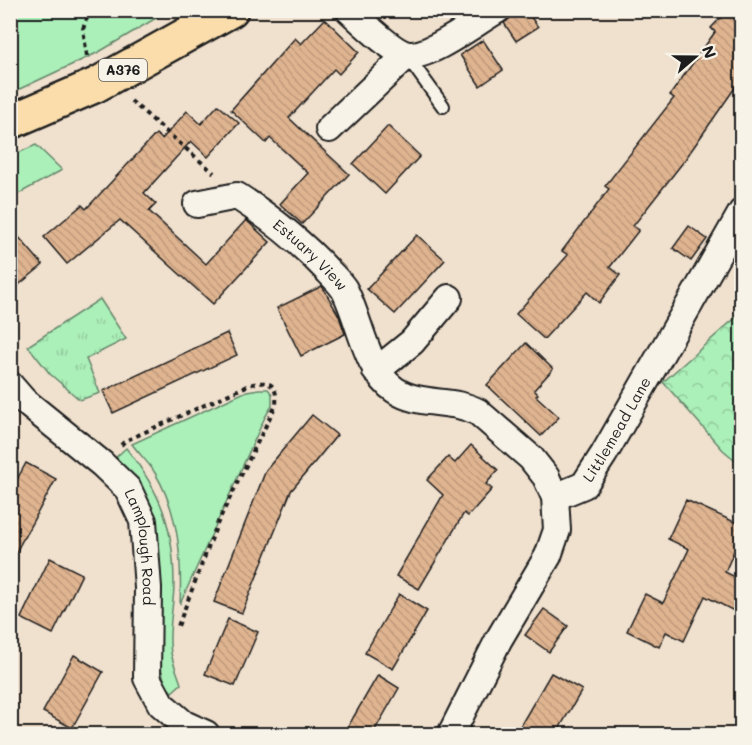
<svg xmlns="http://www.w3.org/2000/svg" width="752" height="745" viewBox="0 0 752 745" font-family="Mali,sans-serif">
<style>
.grass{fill:#abefb9;stroke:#64866a;stroke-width:1.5}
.forest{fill:url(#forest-crowns);stroke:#64866a;stroke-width:1.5}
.park{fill:url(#park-tufts);stroke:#64866a;stroke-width:1.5}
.building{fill:url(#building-back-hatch);stroke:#1c1c1c;stroke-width:1.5}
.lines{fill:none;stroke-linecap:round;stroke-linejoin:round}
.lane-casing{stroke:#1c1c1c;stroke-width:16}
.street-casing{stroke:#1c1c1c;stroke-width:30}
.highway-casing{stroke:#1c1c1c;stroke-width:38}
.path{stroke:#1c1c1c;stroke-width:4;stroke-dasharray:4.5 4.5;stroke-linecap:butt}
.lane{stroke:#f7f3e8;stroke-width:12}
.street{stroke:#f7f3e8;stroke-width:26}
.highway{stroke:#faddab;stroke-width:33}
.labels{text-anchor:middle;stroke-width:6;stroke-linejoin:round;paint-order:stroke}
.shield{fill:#f7f3e8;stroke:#5e5c59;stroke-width:1.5}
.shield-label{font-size:14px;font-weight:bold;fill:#1c1c1c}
.street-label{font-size:15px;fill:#1c1c1c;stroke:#f7f3e8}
</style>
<defs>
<pattern id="forest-crowns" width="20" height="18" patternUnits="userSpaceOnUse" patternTransform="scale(1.5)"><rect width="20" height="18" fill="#abefb9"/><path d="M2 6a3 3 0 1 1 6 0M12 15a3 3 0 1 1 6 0" fill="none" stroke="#93cc9e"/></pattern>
<pattern id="park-tufts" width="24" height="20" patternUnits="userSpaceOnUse" patternTransform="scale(1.5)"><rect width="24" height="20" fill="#abefb9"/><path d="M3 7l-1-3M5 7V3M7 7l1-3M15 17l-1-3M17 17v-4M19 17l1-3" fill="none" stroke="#93cc9e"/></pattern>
<pattern id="building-back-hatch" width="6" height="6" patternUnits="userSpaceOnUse" patternTransform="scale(1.5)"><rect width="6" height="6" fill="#dfb490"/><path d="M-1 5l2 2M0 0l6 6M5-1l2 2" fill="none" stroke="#bf9a7c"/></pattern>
</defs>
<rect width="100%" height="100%" fill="#f0e0ce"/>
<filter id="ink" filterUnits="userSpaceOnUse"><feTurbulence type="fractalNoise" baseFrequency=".0167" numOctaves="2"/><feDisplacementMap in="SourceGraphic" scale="12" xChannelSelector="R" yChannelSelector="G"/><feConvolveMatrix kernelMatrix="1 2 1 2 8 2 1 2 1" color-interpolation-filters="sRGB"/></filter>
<g filter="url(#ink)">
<g class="grass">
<path d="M10 11 11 10 168 11 99 52 11 93Z"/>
<path d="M36 145 62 170 11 198V156Z"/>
<path d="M259 389H268L272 394V406L265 417 180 604C182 559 179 513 155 473 149 463 139 454 132 444L247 391Z"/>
<path d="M126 448C161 492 174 527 174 584 174 606 167 632 171 653 173 663 178 674 181 684L172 692 166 686 156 651 139 489 116 457Z"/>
</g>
<path class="forest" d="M741 313V465L723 450 663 382Z"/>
<path class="park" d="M100 299 126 339 86 359 100 393 80 400 50 374 28 346Z"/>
<g class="building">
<path d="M521 10H526L538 27 516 41 504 23Z"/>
<path d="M728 10H741V79L684 161 633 226 639 230 610 267 620 275 599 303 587 292 544 339 516 314 568 255 562 251 609 189 605 186 674 98 670 95 715 32 711 28Z"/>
<path d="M325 19 359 52 339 74 334 69 289 118 349 174 302 224 280 204 308 173 270 138 266 143 231 110 295 38 301 44Z"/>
<path d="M483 40 503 70 480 86 460 55Z"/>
<path d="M218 105 239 123 208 157 191 141 144 193 156 204 149 211 206 264 246 220 270 242 213 304 120 220 67 264 44 237 82 205 86 209 156 134 162 139 187 111 201 124Z"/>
<path d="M388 126 420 156 385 194 353 164Z"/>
<path d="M689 226 707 239 691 261 673 248Z"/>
<path d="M10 227 43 265 10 292Z"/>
<path d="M417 235 445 260 395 314 367 289Z"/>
<path d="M322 286 339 316 345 334 301 356 277 308Z"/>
<path d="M227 333 237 355 113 413 103 391Z"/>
<path d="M526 343 553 369 534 390 538 394 536 396 559 417 541 436 487 385Z"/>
<path d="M312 415 337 435 291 491 242 613 214 602 266 470Z"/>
<path d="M471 445 498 470 486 484 492 489 468 516 464 513 419 589 396 576 443 495 427 480 448 457 455 463Z"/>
<path d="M26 463 56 479 10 563V492Z"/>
<path d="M686 500 741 525V535L725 572 741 580V600L736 612 705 596 684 641 666 632 659 647 627 631 645 594 663 603 689 549 668 539Z"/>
<path d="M50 558 82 574 53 634 21 618Z"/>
<path d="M399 594 427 611 393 669 365 653Z"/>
<path d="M544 609 568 626 549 652 525 635Z"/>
<path d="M228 619 258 632 235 686 205 674Z"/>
<path d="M74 655 103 672 72 728 43 712Z"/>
<path d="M551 673 582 690 563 722 556 735H515Z"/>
<path d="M378 675 399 688 372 735H343Z"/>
</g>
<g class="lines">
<defs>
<path id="lane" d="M407 56 443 106"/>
<g id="street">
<path d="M349 10C361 21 395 54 409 55 430 57 476 22 497 10"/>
<path d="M329 129 407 55"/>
<path id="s1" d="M197 204 237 196C271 218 302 243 329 272 334 277 340 283 344 289 360 319 366 371 395 390 420 407 452 398 478 412L531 458 546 477 555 497 557 530 548 556 499 639 451 734"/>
<path d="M376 371 412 342 449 298"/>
<path id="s2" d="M10 385 23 400 102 464 128 489 143 521 148 588 147 678 161 704 184 724 206 734"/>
<path id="s3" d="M555 497 584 485 604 454 742 212"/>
</g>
<path id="highway" d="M10 122 96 85 231 10"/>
</defs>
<use href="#lane" class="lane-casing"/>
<use href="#street" class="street-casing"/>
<use href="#highway" class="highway-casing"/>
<g class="path">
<path d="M87 56 83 29 90 10"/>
<path d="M131 101 214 173"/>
<path d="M121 445 125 441 249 385C269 379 278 384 276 405L218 522 178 626"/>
</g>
<use href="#lane" class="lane"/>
<use href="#street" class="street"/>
<use href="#highway" class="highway"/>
</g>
</g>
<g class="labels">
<rect class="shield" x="99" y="59" width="48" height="22" rx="4.5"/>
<g class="shield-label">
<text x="123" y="75">A376</text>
</g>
<g class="street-label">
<text dy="5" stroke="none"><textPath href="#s1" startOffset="135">Estuary View</textPath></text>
<text dy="5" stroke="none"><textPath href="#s3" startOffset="96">Littlemead Lane</textPath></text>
<text dy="5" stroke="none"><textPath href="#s2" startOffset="218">Lamplough Road</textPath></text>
</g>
</g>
<rect width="752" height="745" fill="none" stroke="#f7f3e8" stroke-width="36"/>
<rect x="18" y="18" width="716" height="709" fill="none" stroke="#1c1c1c" stroke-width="2" filter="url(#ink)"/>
<g transform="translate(695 57) rotate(70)" stroke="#f7f3e8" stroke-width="4.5" paint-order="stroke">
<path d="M0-4.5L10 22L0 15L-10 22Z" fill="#1c1c1c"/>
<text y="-9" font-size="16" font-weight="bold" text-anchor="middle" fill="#1c1c1c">N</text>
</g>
</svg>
